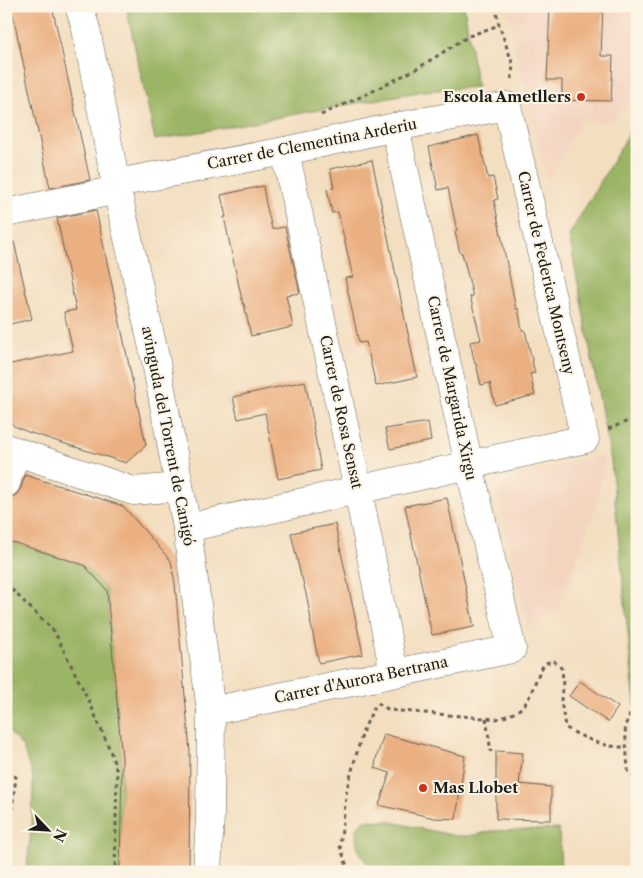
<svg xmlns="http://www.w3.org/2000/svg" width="643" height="878" viewBox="0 0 643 878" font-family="'Libre Caslon Text',serif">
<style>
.built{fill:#f3d4bf}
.forest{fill:#9bb566;stroke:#5c6841}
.building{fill:#ebb082}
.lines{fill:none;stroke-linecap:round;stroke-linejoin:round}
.minor-casing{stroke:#676055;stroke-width:29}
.path{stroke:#676055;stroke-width:3;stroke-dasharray:4 4;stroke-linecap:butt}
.minor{stroke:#fff;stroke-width:28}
.poi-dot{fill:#c8321e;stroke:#fcf5e5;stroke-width:2}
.labels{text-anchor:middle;stroke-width:4;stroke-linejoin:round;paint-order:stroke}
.poi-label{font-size:15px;font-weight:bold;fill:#1c1c1c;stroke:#fcf5e5;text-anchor:end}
.street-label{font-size:15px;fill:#1c1c1c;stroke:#fcf5e5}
</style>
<rect width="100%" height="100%" fill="#fcf5e5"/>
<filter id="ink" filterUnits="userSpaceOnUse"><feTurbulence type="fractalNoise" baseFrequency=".02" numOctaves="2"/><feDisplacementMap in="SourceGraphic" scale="10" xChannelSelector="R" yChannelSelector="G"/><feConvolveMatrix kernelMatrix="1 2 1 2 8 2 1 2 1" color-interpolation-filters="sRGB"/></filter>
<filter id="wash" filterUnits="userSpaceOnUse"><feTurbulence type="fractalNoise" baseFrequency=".0096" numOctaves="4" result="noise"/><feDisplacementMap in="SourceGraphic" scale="20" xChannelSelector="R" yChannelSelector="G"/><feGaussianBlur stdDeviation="1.12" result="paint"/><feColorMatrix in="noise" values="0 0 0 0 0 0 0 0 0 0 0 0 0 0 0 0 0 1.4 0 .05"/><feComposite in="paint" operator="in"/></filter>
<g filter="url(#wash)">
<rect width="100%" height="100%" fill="#f3dec0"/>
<g class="built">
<path d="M508 6H637V32L635 37 637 48V92L633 101 611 121H580L548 184 528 101 517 58Z"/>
<path d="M604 455 601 481 595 507 558 609 528 628 498 493 507 478Z"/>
</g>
<g class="forest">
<path d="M126 6H464L477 87 423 91 155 140Z"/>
<path d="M637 120V724L611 461 569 235Z"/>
<path d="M6 540 84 565 107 590 122 759 120 872H26L32 824 33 776 22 746 6 729Z"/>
<path d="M364 820 387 821 456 836H467L480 834 491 831 559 829 561 872H376C361 858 355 849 356 828Z"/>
</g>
<g id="blocks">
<g class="building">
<path d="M11 6H52L90 180 50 188Z"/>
<path d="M550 6H603L601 56H613L611 101 562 100V80H547Z"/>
<path d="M478 135 488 178 493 177 498 199 494 200 516 309 518 308 522 330H525L535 373 530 374 535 395 495 405 490 383 481 385 476 364H475L470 342 481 340 470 296H473L462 253H460L455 232 457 231 448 188 438 190 429 147Z"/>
<path d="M372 160 417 377 376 386 366 342 359 343 345 278 353 277 338 212 332 213 327 189 334 188 330 169Z"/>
<path d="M263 186 266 204 272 229 285 227 300 293 286 295 293 327 251 336 244 304H243L238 282 224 217H226L221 195Z"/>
<path d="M96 210 146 445 126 463 28 432 14 426 6 417V365L73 351 64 312 76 310 57 218Z"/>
<path d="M14 242 32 319 6 325V243Z"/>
<path d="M305 381 314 425 313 426 321 470 278 479 265 413 238 419 233 397Z"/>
<path d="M428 422 431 441 390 449 385 429Z"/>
<path d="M25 475 123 506 171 561 175 584 190 752 189 872H120L122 759 107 590 84 565 6 540V500L7 498H10L17 494 21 488Z"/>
<path d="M447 498 474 627 432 635 405 506Z"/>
<path d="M335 524 363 654 319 663 310 620H311L307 598 302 577H301L291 533Z"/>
<path d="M580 681 618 707 608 722 569 696Z"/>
<path d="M384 734 465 756 456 819 434 818 379 805 390 773 375 768 376 759Z"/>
<path d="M496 751 523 753 519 784 551 787V820L496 819Z"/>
</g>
</g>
</g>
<g filter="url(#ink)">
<use href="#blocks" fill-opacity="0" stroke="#676055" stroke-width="1"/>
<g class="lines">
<defs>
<g id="minor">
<path d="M79 6 86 29 117 190 155 357 187 528 211 711 210 816 207 872"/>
<path d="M285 151 358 490 394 673"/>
<path d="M117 183 285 151 395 127 507 106 585 439 187 528"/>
<path d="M6 213 117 190"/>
<path d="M6 448 133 491 179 487"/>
<path d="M6 483 16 451"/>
<path d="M211 711 512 649 469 465 395 127"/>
</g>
</defs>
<use href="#minor" class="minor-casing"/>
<g class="path">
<path d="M495 6 499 25 513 65 511 83"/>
<path d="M321 115 371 92 418 68 469 36 499 25"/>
<path d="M608 429 631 420H637"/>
<path d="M6 584 54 631 89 701 110 750 117 772 115 872"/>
<path d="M637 699 625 726 628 771 637 779"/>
<path d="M378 703 389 710 496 719C536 710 527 690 545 663L554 661 562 669 563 681 561 700 565 727C582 738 606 748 626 747"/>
<path d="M486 718 491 752"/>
<path d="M6 774 16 777 6 857"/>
<path d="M349 872 340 846 347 788 363 731 376 703"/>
<path d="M632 872 637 869"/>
</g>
<use href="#minor" class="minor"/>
</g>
</g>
<g class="poi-dot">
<circle cx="581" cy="97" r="5"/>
<circle cx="423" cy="788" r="5"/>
</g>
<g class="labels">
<g class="poi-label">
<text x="571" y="102">Escola Ametllers</text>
<text x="433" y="793" text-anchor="start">Mas Llobet</text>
</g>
<g class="street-label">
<text transform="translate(312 144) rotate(-11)" y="5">Carrer de Clementina Arderiu</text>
<text transform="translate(546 273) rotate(77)" y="5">Carrer de Federica Montseny</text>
<text transform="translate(452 388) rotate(78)" y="5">Carrer de Margarida Xirgu</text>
<text transform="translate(341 412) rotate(78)" y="5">Carrer de Rosa Sensat</text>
<text transform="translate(168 436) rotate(79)" y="5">avinguda del Torrent de Canigó</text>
<text transform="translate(361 680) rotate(-12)" y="5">Carrer d'Aurora Bertrana</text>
</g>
</g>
<rect width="643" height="878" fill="none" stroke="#fcf5e5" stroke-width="25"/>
<g transform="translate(48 830) rotate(115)" stroke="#fcf5e5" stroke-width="4" paint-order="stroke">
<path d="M0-4L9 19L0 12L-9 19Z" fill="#1c1c1c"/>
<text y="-8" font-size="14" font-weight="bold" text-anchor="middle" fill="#1c1c1c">N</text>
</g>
</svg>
